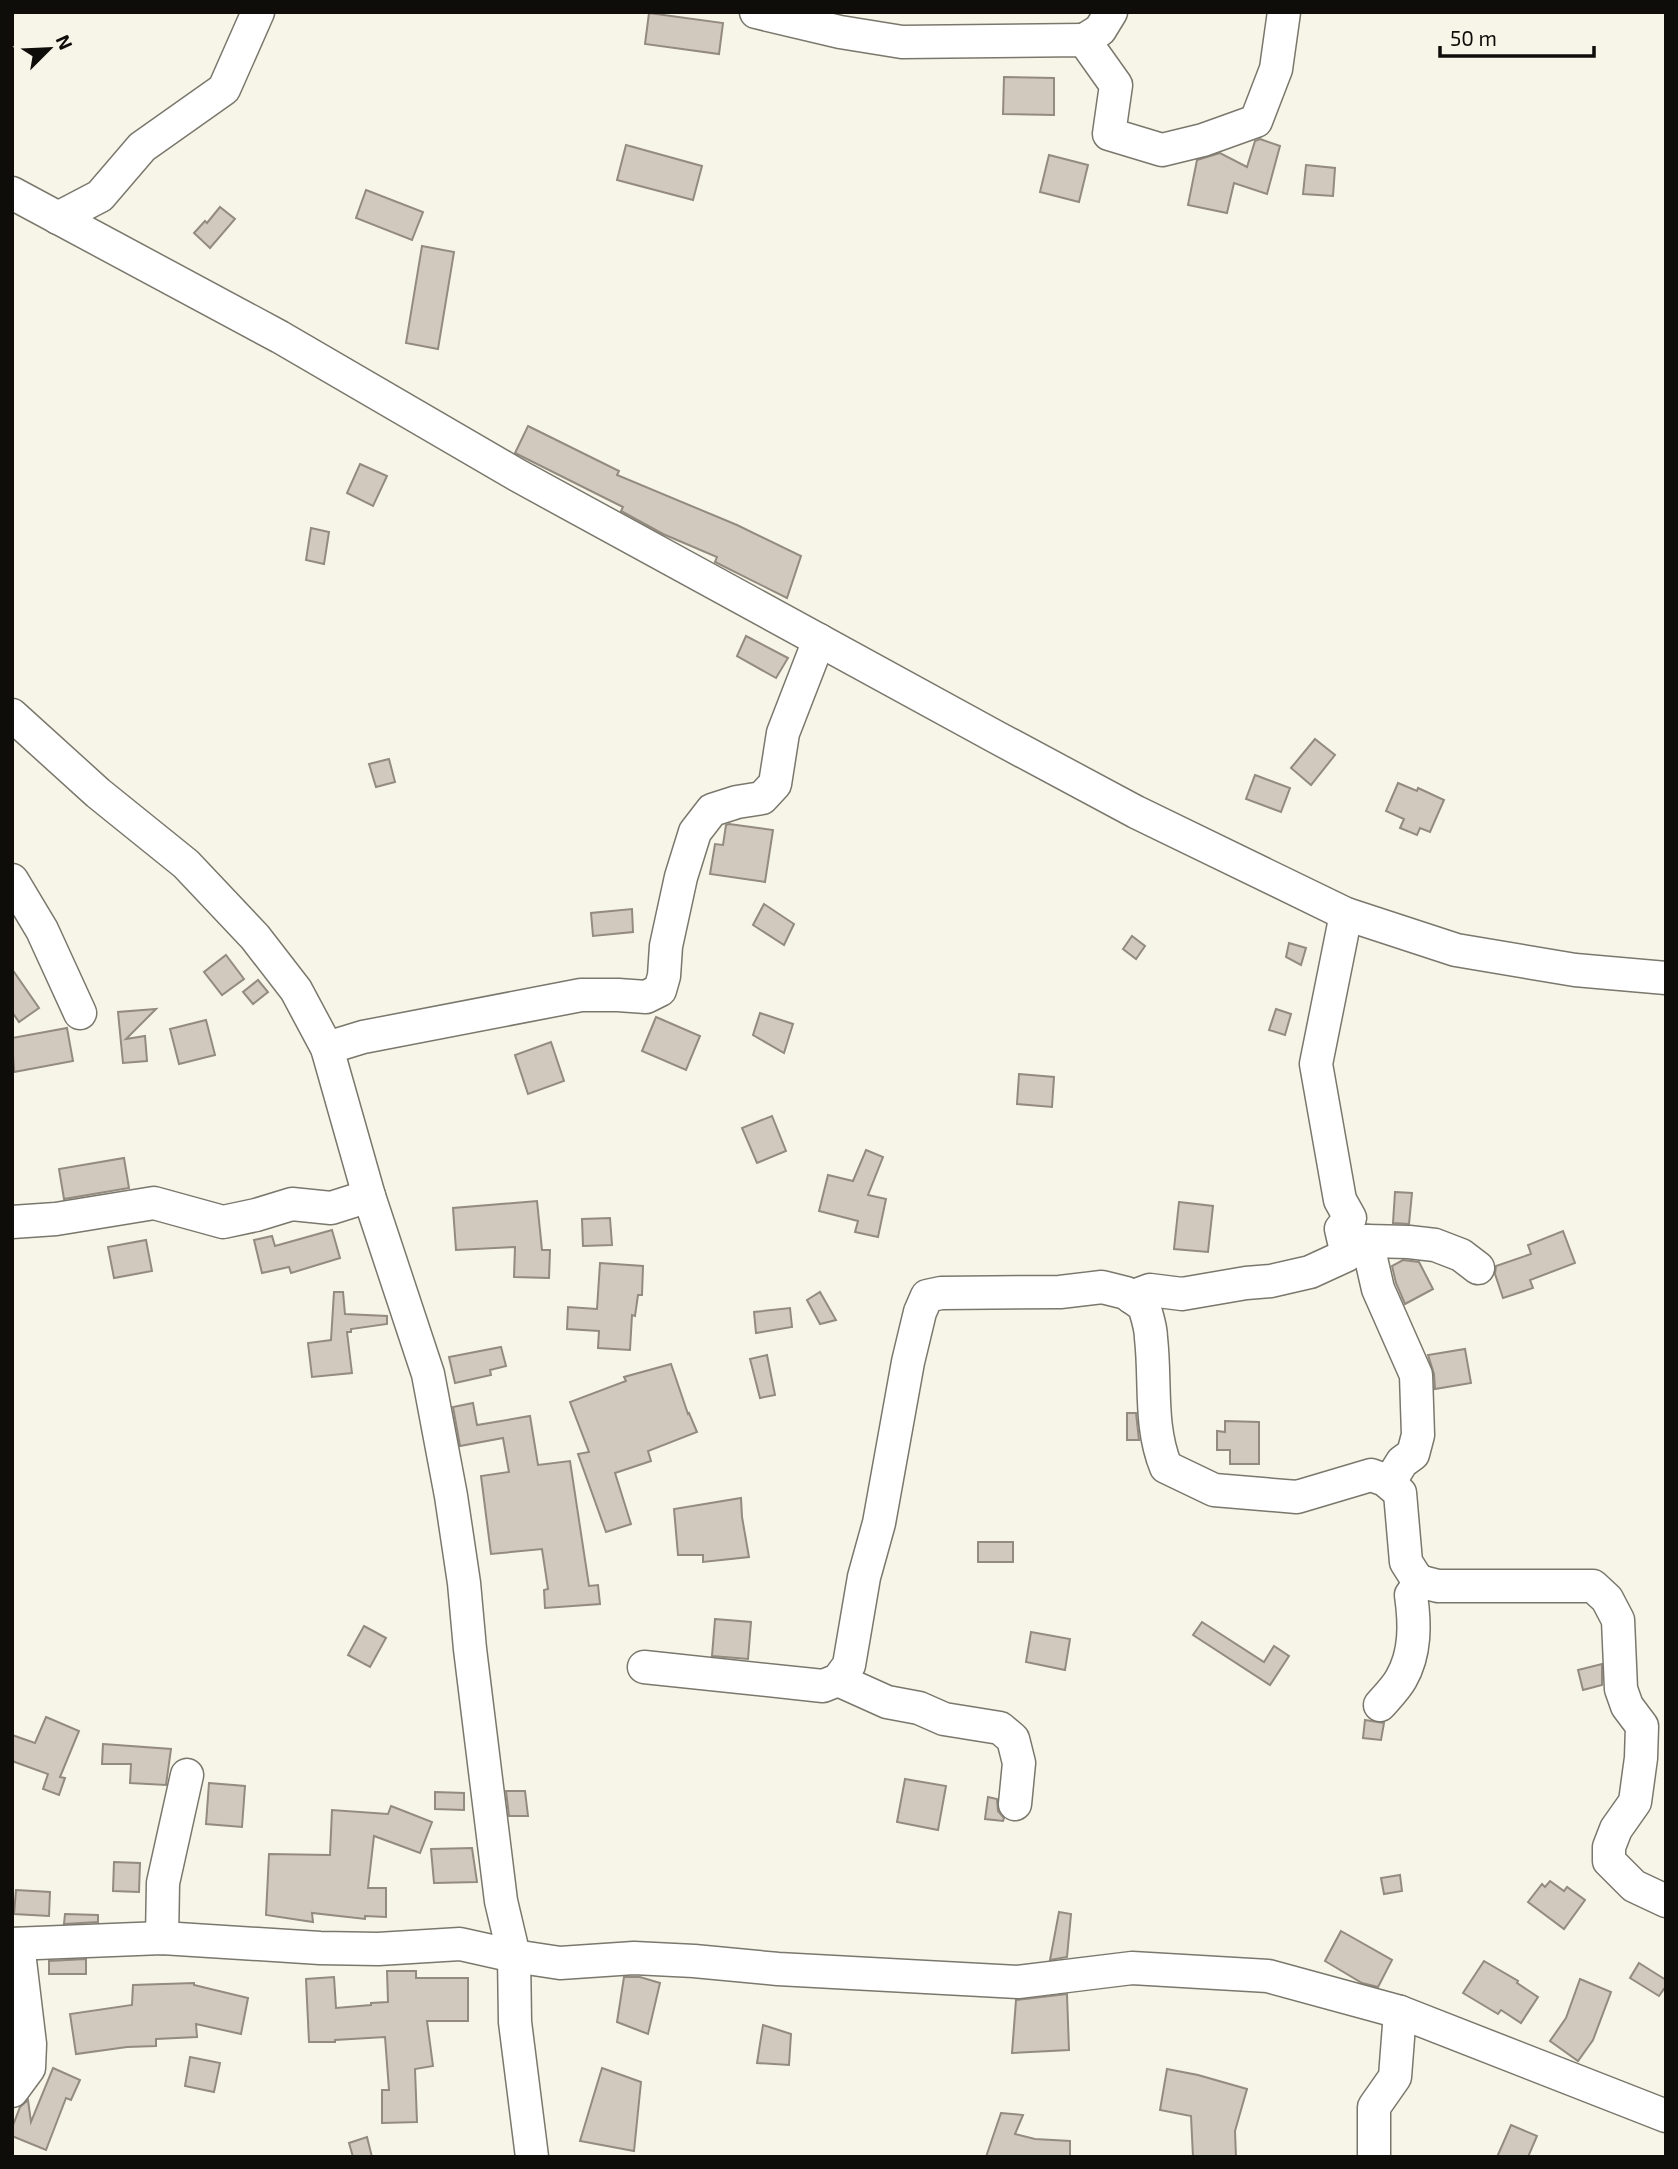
<svg xmlns="http://www.w3.org/2000/svg" width="1678" height="2169" viewBox="0 0 1678 2169" font-family="'Exo 2',sans-serif">
<style>
.building{fill:#d2c9be;stroke:#938a80;stroke-width:2}
.lines{fill:none;stroke-linecap:round;stroke-linejoin:round}
.minor-casing{stroke:#7a776c;stroke-width:35}
.minor{stroke:#fff;stroke-width:32}
</style>
<rect width="100%" height="100%" fill="#f7f5e8"/>
<g class="building">
<path d="M649 13 723 23 719 54 645 44Z"/>
<path d="M1004 77 1054 78V115L1003 114Z"/>
<path d="M1260 139 1280 146 1267 194 1234 183 1227 213 1188 205 1197 160 1220 153 1247 167 1255 141Z"/>
<path d="M626 145 702 166 693 200 617 180Z"/>
<path d="M1049 155 1088 165 1079 202 1040 192Z"/>
<path d="M1306 165 1335 168 1333 196 1303 194Z"/>
<path d="M366 190 423 212 412 240 356 218Z"/>
<path d="M220 207 235 219 210 248 194 233 205 221 207 223Z"/>
<path d="M422 246 454 252 438 349 406 343Z"/>
<path d="M528 426 619 471 617 475 737 525 801 556 787 598 715 562 717 557 663 534 621 511 623 507 515 453Z"/>
<path d="M360 464 387 476 373 506 347 493Z"/>
<path d="M311 528 329 532 324 564 306 560Z"/>
<path d="M746 636 788 658 776 678 737 656Z"/>
<path d="M1315 739 1335 755 1311 785 1291 768Z"/>
<path d="M389 759 395 782 376 787 369 764Z"/>
<path d="M1255 775 1290 788 1281 812 1246 799Z"/>
<path d="M1398 783 1417 791 1418 788 1444 800 1430 832 1420 828 1417 835 1400 828 1404 819 1386 811Z"/>
<path d="M729 824 773 830 765 882 710 874 715 844 723 845 726 825Z"/>
<path d="M764 904 794 924 784 945 753 925Z"/>
<path d="M632 909 633 932 593 936 591 913Z"/>
<path d="M1132 936 1145 946 1136 959 1123 949Z"/>
<path d="M1289 943 1306 948 1301 965 1286 957Z"/>
<path d="M226 955 244 979 222 995 204 972Z"/>
<path d="M12 969 39 1008 19 1022 12 1012Z"/>
<path d="M258 980 268 992 253 1004 243 992Z"/>
<path d="M156 1009 126 1039 145 1036 147 1061 123 1063 118 1012Z"/>
<path d="M1276 1009 1291 1014 1285 1035 1269 1030Z"/>
<path d="M760 1013 793 1024 784 1053 753 1035Z"/>
<path d="M656 1017 700 1036 686 1070 642 1051Z"/>
<path d="M206 1020 215 1055 179 1064 170 1029Z"/>
<path d="M67 1028 73 1061 14 1072 12 1038Z"/>
<path d="M551 1042 564 1081 528 1094 515 1055Z"/>
<path d="M1019 1074 1054 1077 1052 1107 1017 1104Z"/>
<path d="M772 1116 786 1151 757 1163 742 1128Z"/>
<path d="M866 1150 883 1157 868 1195 886 1199 878 1237 855 1232 858 1221 819 1211 828 1175 853 1181Z"/>
<path d="M124 1158 129 1188 64 1199 59 1169Z"/>
<path d="M1395 1192 1412 1193 1409 1224 1393 1223Z"/>
<path d="M537 1201 542 1250H550L549 1278 514 1277 515 1247 456 1250 453 1208Z"/>
<path d="M1179 1202 1213 1206 1208 1252 1174 1249Z"/>
<path d="M610 1218 612 1245 583 1246 582 1219Z"/>
<path d="M332 1230 340 1258 291 1273 289 1267 262 1273 254 1240 272 1236 275 1246Z"/>
<path d="M1563 1231 1575 1263 1530 1280 1533 1288 1503 1298 1495 1274 1496 1266 1531 1254 1528 1245Z"/>
<path d="M146 1240 152 1271 114 1278 108 1247Z"/>
<path d="M1403 1260 1419 1262 1433 1289 1405 1304 1396 1283 1392 1266Z"/>
<path d="M600 1263 643 1266 642 1295H638L635 1316 632 1315 630 1350 598 1348 599 1331 567 1329 568 1307 597 1309Z"/>
<path d="M334 1292H343L345 1314 387 1316V1324L351 1329V1332H347L352 1373 312 1377 308 1343 331 1340Z"/>
<path d="M820 1292 836 1320 820 1324 807 1300Z"/>
<path d="M790 1308 792 1327 756 1333 754 1312Z"/>
<path d="M501 1347 506 1366 490 1370 491 1375 455 1383 449 1357Z"/>
<path d="M1465 1349 1471 1383 1435 1389 1434 1374 1428 1355Z"/>
<path d="M767 1355 775 1395 760 1398 750 1359Z"/>
<path d="M671 1364 688 1414 689 1413 697 1432 648 1451 651 1461 615 1473 631 1524 606 1532 578 1454 589 1452 570 1402 626 1381 624 1377Z"/>
<path d="M473 1403 477 1425 530 1416 538 1465 570 1461 589 1586 598 1585 600 1604 545 1608 544 1590 548 1589 542 1549 491 1554 481 1476 509 1472 503 1438 460 1446 453 1407Z"/>
<path d="M1127 1413H1136L1139 1440H1127Z"/>
<path d="M1225 1421 1259 1422V1464H1230V1450H1217V1431L1225 1432Z"/>
<path d="M741 1498 742 1517 749 1557 703 1562V1555H678L674 1509Z"/>
<rect x="978" y="1542" width="35" height="20"/>
<path d="M715 1619 751 1622 748 1659 712 1656Z"/>
<path d="M1202 1622 1264 1662 1274 1646 1289 1656 1270 1685 1193 1635Z"/>
<path d="M364 1626 386 1638 370 1667 348 1655Z"/>
<path d="M1031 1632 1070 1639 1065 1670 1026 1662Z"/>
<path d="M1602 1664V1685L1583 1690 1578 1670Z"/>
<path d="M46 1717 79 1731 60 1777 65 1778 59 1795 43 1789 48 1774 12 1761V1735L35 1743Z"/>
<path d="M1365 1720 1384 1723 1381 1740 1363 1738Z"/>
<path d="M103 1744 171 1749 166 1785 130 1783 131 1764H102Z"/>
<path d="M905 1779 946 1786 938 1830 897 1822Z"/>
<path d="M209 1783 245 1786 242 1827 206 1824Z"/>
<path d="M506 1791H525L528 1816H509Z"/>
<path d="M435 1792 464 1793V1810L435 1809Z"/>
<path d="M988 1797 997 1799 998 1811 1004 1818 1003 1821 985 1819Z"/>
<path d="M391 1806 432 1822 420 1853 374 1836 368 1888H386V1917L365 1916V1919L312 1913 313 1922 266 1915 269 1854 330 1855 332 1810 388 1814Z"/>
<path d="M472 1848 477 1882 434 1883 431 1849Z"/>
<path d="M114 1862 140 1863 139 1892 113 1891Z"/>
<path d="M1400 1875 1402 1891 1384 1894 1381 1878Z"/>
<path d="M1550 1881 1564 1891 1567 1887 1585 1900 1564 1929 1528 1902 1542 1884 1545 1887Z"/>
<path d="M16 1890 50 1892 49 1916 14 1914Z"/>
<path d="M1059 1912 1071 1914 1067 1957 1050 1960Z"/>
<path d="M65 1914 98 1915V1922L64 1924Z"/>
<path d="M1341 1931 1392 1960 1378 1987 1362 1983 1325 1961Z"/>
<path d="M86 1959V1974H49V1961Z"/>
<path d="M1484 1961 1518 1981 1517 1983 1538 1997 1521 2023 1501 2010 1498 2014 1463 1993Z"/>
<path d="M1639 1963 1666 1980V1986L1659 1996 1630 1978Z"/>
<path d="M387 1971H416V1978H468V2021H427L433 2066 415 2069 417 2122 382 2123V2090H389L385 2037 335 2040V2042H309L306 1979 334 1977 336 2008 371 2005V2003L388 2002Z"/>
<path d="M624 1977H640L660 1983 648 2034 617 2022Z"/>
<path d="M1580 1979 1611 1992 1593 2040 1578 2061 1550 2041 1566 2018Z"/>
<path d="M194 1983V1985L248 1998 241 2034 196 2024 197 2037 156 2039V2046L127 2047 76 2054 70 2014 132 2005 133 1985Z"/>
<path d="M1067 1994 1069 2050 1012 2053 1016 2000Z"/>
<path d="M763 2025 791 2034 789 2065 757 2063Z"/>
<path d="M190 2057 220 2063 214 2092 185 2086Z"/>
<path d="M53 2068 80 2080 71 2100 66 2098 46 2150 12 2136V2128L20 2107 28 2100 31 2122Z"/>
<path d="M602 2068 641 2082 634 2151 580 2141Z"/>
<path d="M1167 2069 1198 2075 1247 2089 1235 2131 1236 2157H1193L1191 2116 1160 2110Z"/>
<path d="M1001 2113 1023 2115 1015 2134 1035 2139 1070 2141V2157H986Z"/>
<path d="M1511 2125 1537 2136 1528 2157H1497Z"/>
<path d="M367 2137 372 2157H353L349 2143Z"/>
</g>
<g class="lines">
<defs>
<g id="minor">
<path d="M756 12 840 32 902 42 1084 40 1116 85 1109 134 1162 150 1203 140 1256 121 1276 69 1284 12"/>
<path d="M1084 40 1100 30 1111 12"/>
<path d="M12 193 280 337 517 475 996 737 1136 812 1346 914 1456 950 1575 970 1666 978"/>
<path d="M58 218 100 196 142 147 224 89 258 12"/>
<path d="M12 715 98 793 186 864 255 937 296 990 327 1048 369 1196 428 1374 451 1496 464 1583 470 1649 501 1901 514 1956 515 2022 532 2157"/>
<path d="M12 880 42 930 80 1013"/>
<path d="M327 1048 363 1037 581 995H618L646 997 660 990 664 976 666 946 681 877 695 832 712 810 737 802 762 798 775 784 783 733 819 640"/>
<path d="M12 1222 56 1219 154 1203 223 1222 256 1215 292 1204 331 1208 369 1196"/>
<path d="M1367 1241 1378 1289 1416 1375 1418 1435 1413 1454 1402 1462 1389 1483"/>
<path d="M1351 1252 1367 1241 1409 1242 1435 1245 1461 1255 1478 1268"/>
<path d="M1131 1297 1150 1290 1182 1294 1246 1283 1271 1281 1310 1272 1347 1255 1341 1229 1350 1218 1340 1200 1316 1064 1346 914"/>
<path d="M644 1667 823 1686 838 1680 849 1665 864 1577 879 1523 908 1362 920 1312 927 1296 941 1293 1060 1292 1102 1287 1126 1293 1144 1306C1147 1316 1151 1327 1151 1338 1156 1381 1149 1426 1166 1467L1214 1490 1297 1497 1371 1475 1385 1480 1400 1493 1406 1562 1418 1581 1438 1586H1593L1607 1599 1618 1620 1621 1689 1627 1706 1642 1726 1641 1758 1635 1802 1616 1829 1609 1847V1861L1634 1886 1666 1901"/>
<path d="M838 1680 887 1702 919 1708 944 1719 1000 1728 1013 1739 1019 1763 1015 1804"/>
<path d="M1380 1705C1387 1697 1396 1688 1401 1679 1416 1653 1415 1623 1411 1595L1421 1581"/>
<path d="M162 1938 163 1883 187 1775"/>
<path d="M12 1944 162 1938 320 1948 378 1949 460 1944 514 1956 560 1963 634 1958 694 1961 778 1969 1018 1982 1132 1968 1268 1976 1400 2012 1666 2116"/>
<path d="M12 2091 29 2068 30 2044 18 1944"/>
<path d="M1374 2157V2107L1395 2077 1400 2012"/>
</g>
</defs>
<use href="#minor" class="minor-casing"/>
<use href="#minor" class="minor"/>
</g>
<rect width="1678" height="2169" fill="none" stroke="#0e0d09" stroke-width="28"/>
<g transform="translate(49 49) rotate(66)" stroke="#f7f5e8" stroke-width="5" paint-order="stroke">
<path d="M0-5L12 26L0 18L-12 26Z" fill="#0e0d09"/>
<text y="-10" font-size="19" font-weight="bold" text-anchor="middle" fill="#0e0d09">N</text>
</g>
<path d="M1440 46v10h154v-10" fill="none" stroke="#0e0d09" stroke-width="3.5"/>
<text x="1450" y="46" font-size="21" fill="#0e0d09" stroke="#f7f5e8" stroke-width="5" paint-order="stroke">50 m</text>
</svg>
